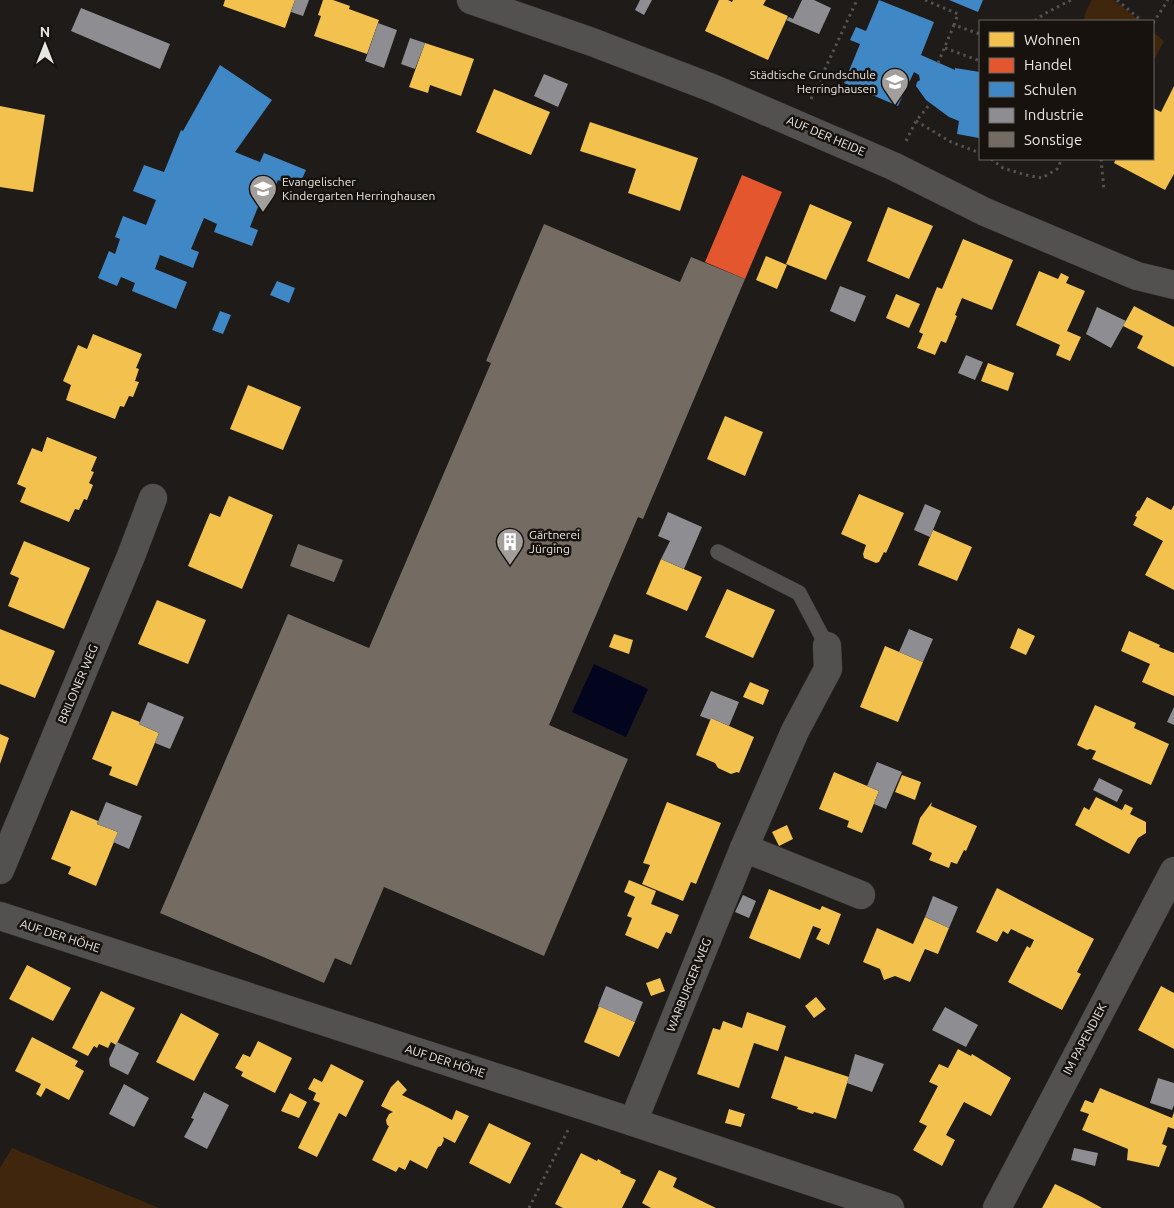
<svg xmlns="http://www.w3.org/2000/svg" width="1174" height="1208" viewBox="0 0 1174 1208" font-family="Ubuntu,sans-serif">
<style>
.green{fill:#40260c}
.water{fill:#03041e}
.homes{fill:#f2c14e}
.shops{fill:#e4572e}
.schools{fill:#3f88c5}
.industry{fill:#8d8d92}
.building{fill:#746b63}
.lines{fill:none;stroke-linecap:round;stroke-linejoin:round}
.service-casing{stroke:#393634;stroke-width:16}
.minor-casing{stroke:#393634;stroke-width:29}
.path{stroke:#545251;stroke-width:3;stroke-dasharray:2.5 4;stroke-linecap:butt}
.service{stroke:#53514f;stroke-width:15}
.minor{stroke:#53514f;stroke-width:28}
.labels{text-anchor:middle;stroke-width:5;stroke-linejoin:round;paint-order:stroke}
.poi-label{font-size:12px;fill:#e9e5e1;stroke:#17120d;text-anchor:start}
.street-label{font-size:12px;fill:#e9e5e1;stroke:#17120d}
</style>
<rect width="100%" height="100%" fill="#1e1b19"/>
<g class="green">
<path d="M1092 0H1114L1140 21H1083L1087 9Z"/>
<path d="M1153 32 1164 41 1153 62Z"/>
<path d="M12 1148 159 1208H0V1168Z"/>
</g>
<path class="water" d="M594 664 648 689 626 737 572 712Z"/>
<g class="homes">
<path d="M225 0H295L285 28 223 6Z"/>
<path d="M323 0H333L350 6 349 9 379 20 367 54 314 36 321 16 318 15Z"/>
<path d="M719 0H728L732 2 733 0H766L763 5 788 16 768 60 705 31Z"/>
<path d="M425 43 474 59 461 96 430 85 428 93 409 87Z"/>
<path d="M1174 86V174L1165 190 1114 163 1116 159H1153V108L1161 112Z"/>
<path d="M494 89 550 112 531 155 476 132Z"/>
<path d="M0 106 45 115 33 192 0 187Z"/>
<path d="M590 122 698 158 680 211 628 193 636 169 580 151Z"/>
<path d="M810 204 852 222 826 280 786 264Z"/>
<path d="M888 207 933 226 909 279 867 261Z"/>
<path d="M963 239 1013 260 992 310 962 298 955 315 957 316 946 343 941 341 935 355 917 348 923 334 919 332 937 287 942 289Z"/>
<path d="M766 256 787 265 777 289 756 280Z"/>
<path d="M1039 271 1058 279 1061 273 1069 277 1066 283 1085 291 1067 331 1081 337 1070 361 1056 355 1060 345 1016 325Z"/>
<path d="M896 294 920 304 909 328 886 318Z"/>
<path d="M1134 306 1174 327V367L1137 348 1143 336 1123 326Z"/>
<path d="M93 334 142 354 136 368 139 369 135 381 139 382 133 397 129 396 124 407 120 406 115 419 66 400 71 385 63 381 78 345 87 349Z"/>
<path d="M988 363 1014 373 1008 391 981 381Z"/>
<path d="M248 385 301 407 283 450 230 429Z"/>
<path d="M725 416 763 432 745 476 707 459Z"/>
<path d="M47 437 97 457 91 471 94 472 89 483 93 485 87 500 84 499 79 510 75 509 69 522 20 502 26 488 17 484 32 448 42 452Z"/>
<path d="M859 494 904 513 886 553 884 552 879 562 876 563 864 558 863 554 866 545 841 534Z"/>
<path d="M229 496 273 515 242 589 188 566 210 513 220 517Z"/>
<path d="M1147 497 1171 510 1174 505V590L1145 575 1163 541 1133 525 1137 517 1135 516 1138 510 1139 511Z"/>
<path d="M933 530 972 547 957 581 918 565Z"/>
<path d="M24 541 90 568 64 629 8 606 19 578 10 574Z"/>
<path d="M661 559 702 577 687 611 646 594Z"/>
<path d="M727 589 775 610 753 658 705 637Z"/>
<path d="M157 600 206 620 188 664 138 644Z"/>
<path d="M1018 628 1035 636 1026 655 1010 648Z"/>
<path d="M0 629 55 651 35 698 0 684Z"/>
<path d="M1129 631 1160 645 1159 647 1174 653V696L1142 682 1150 664 1121 651Z"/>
<path d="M614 634 633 640 629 654 609 647Z"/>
<path d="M885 646 923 662 898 722 860 707Z"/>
<path d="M750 682 769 690 763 705 743 697Z"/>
<path d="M1095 705 1136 723 1134 728 1169 744 1151 785 1092 759 1096 751 1090 749 1087 750 1077 745Z"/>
<path d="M112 711 140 722 139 724 159 733 137 786 109 775 112 767 92 759Z"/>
<path d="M711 718 754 737 739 773 737 772 731 774 718 768 715 763 696 755Z"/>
<path d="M0 734 9 738 0 764Z"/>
<path d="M834 772 879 791 862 833 847 827 849 821 819 809Z"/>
<path d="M902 775 921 782 915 800 895 792Z"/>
<path d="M1096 797 1122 810 1125 804 1133 808 1130 814 1146 822V833L1138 838 1129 854 1075 825 1084 807 1089 810Z"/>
<path d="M667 802 721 823 696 884 691 882 683 901 642 884 650 865 643 863Z"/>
<path d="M932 802 931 806 977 826 966 851 964 850 957 864 951 862 949 868 929 860 932 853 912 844 920 818Z"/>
<path d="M71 810 98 821 97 824 118 832 96 886 68 874 71 867 51 859Z"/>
<path d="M787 825 793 839 779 846 772 832Z"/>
<path d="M629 880 656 891 651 904 679 915 671 934 666 932 658 949 625 935 632 918 627 916 635 897 624 892Z"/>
<path d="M997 888 1094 939 1077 972 1081 974 1062 1010 1008 982 1027 946 1030 948 1034 940 1011 929 1008 934 1003 931 997 942 976 932Z"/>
<path d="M769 889 820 910 822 906 841 914 829 945 816 939 821 929 813 926 800 959 749 938Z"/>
<path d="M925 917 949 928 938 954 925 949 910 982 895 976 884 980 880 969 863 962 877 928 913 944Z"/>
<path d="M27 965 71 988 53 1021 9 999Z"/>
<path d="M660 978 665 991 651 996 646 983Z"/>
<path d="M1161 986 1174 993V1049L1138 1030Z"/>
<path d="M101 991 135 1008 116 1045 111 1042 108 1048 99 1044 97 1048 94 1046 88 1056 72 1048Z"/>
<path d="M816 997 826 1009 814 1018 805 1006Z"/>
<path d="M599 1006 635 1022 619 1057 584 1042Z"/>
<path d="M747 1012 786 1026 778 1051 754 1043 739 1088 697 1074 713 1028 720 1030 723 1021 742 1028Z"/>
<path d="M181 1013 219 1034 194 1081 156 1062Z"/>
<path d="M32 1037 78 1061 75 1066 84 1071 69 1100 46 1088 41 1097 36 1094 41 1084 15 1071Z"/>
<path d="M258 1041 292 1058 275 1093 241 1076 243 1072 235 1068 243 1054 250 1057Z"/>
<path d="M958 1049 971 1056 972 1054 1011 1078 991 1116 964 1102 946 1135 955 1140 942 1166 913 1150 927 1126 919 1122 938 1086 929 1082 939 1064 948 1068Z"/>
<path d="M785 1056 849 1077 836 1119 814 1112 813 1114 797 1109 798 1107 771 1098Z"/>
<path d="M331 1064 364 1081 346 1117 339 1113 317 1157 298 1148 320 1103 313 1100 316 1093 308 1089 314 1078 322 1082Z"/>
<path d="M398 1080 407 1090 402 1095 429 1108 452 1120 456 1110 469 1116 455 1143 443 1137 444 1140 441 1146 438 1147 427 1169 410 1160 405 1170 399 1167 396 1172 372 1160 389 1126 387 1125 386 1120 389 1114 393 1112 381 1106 391 1087Z"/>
<path d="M1100 1088 1172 1118 1174 1112V1129L1168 1127 1162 1144 1167 1146 1159 1167 1127 1160 1128 1149 1082 1130 1089 1114 1080 1111 1085 1100 1093 1103Z"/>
<path d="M290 1093 307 1102 299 1118 281 1111Z"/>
<path d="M729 1109 745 1114 741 1127 725 1123Z"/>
<path d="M489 1123 531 1143 510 1184 469 1163Z"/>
<path d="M581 1153 597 1161 598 1159 621 1171 620 1173 636 1180 622 1208H563L555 1204Z"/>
<path d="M659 1170 677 1178 673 1187 716 1208H651L642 1203Z"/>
<path d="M1055 1184 1082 1197 1102 1208H1042Z"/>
</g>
<path class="shops" d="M742 175 782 192 745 279 705 262Z"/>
<g class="schools">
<path d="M879 0 934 22 921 55 955 70V68L980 72 979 138 957 134 959 121 949 117 926 100 916 86 917 82 920 80 919 75 914 72 898 106 844 83 860 44 850 40 856 27 866 31Z"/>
<path d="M949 0H983L978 12Z"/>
<path d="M220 65 272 100 235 152 260 162 264 153 306 170 298 188 278 180 275 187 267 184 250 227 258 230 252 246 214 232 217 224 204 218 191 249 199 252 193 268 160 255 155 269 187 282 176 309 132 291 135 283 121 277 117 286 98 278 109 251 115 254 120 239 115 237 123 216 146 225 156 200 133 191 144 165 164 172 181 130 183 131Z"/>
<path d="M277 281 295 288 289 303 270 295Z"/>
<path d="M220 311 231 315 223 334 212 330Z"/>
</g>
<g class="industry">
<path d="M295 0H309L303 16 291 12Z"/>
<path d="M640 0H652L644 15 635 10Z"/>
<path d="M802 0H814L831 8 819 34 786 20 789 17 793 19Z"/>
<path d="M81 8 170 44 160 69 71 31Z"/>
<path d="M378 23 397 30 384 68 365 61Z"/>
<path d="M410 38 425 43 415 69 401 64Z"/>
<path d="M544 74 568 84 558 107 534 96Z"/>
<path d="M840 286 866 296 855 322 830 311Z"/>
<path d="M1097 307 1126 321 1111 348 1086 334Z"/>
<path d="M966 355 983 362 975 380 958 373Z"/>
<path d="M925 504 941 511 930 537 914 530Z"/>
<path d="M668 512 702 527 684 569 661 559 670 541 658 536Z"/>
<path d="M909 629 933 639 923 662 899 652Z"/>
<path d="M711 691 739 702 729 726 711 718V720L700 716Z"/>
<path d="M148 702 184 717 170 749 155 743 159 733 139 724Z"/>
<path d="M1174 707V725L1167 722Z"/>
<path d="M877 762 902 772 886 809 874 804 879 791 867 786Z"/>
<path d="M1099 778 1123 790 1117 802 1093 790Z"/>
<path d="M106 802 142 816 129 849 113 842 118 832 97 824Z"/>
<path d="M743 895 756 901 749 918 735 912Z"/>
<path d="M933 896 958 907 949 928 925 917Z"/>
<path d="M606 986 643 1002 635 1022 598 1006Z"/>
<path d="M945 1007 978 1025 966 1047 932 1030Z"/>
<path d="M117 1042 139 1053 128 1075 110 1066 109 1059Z"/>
<path d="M855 1054 884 1064 872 1092 847 1083Z"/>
<path d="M1158 1078 1174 1083V1105L1172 1110 1150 1103Z"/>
<path d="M124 1084 149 1098 134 1127 109 1114Z"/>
<path d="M204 1092 229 1105 207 1149 184 1137 194 1119 191 1118Z"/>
<path d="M1074 1148 1098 1153 1095 1166 1071 1160Z"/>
</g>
<g class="building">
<path d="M544 224 680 282 691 257 745 279 643 519 638 517 549 725 628 759 544 956 384 887 351 965 335 958 324 983 160 913 288 614 369 648 491 363 486 361Z"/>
<path d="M298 544 343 560 334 582 290 566Z"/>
</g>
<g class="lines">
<defs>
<path id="service" d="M718 552 799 593 827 646"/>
<g id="minor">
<path d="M471 0 592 42 712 88 893 166 985 212 1137 276 1174 285"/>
<path d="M744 848 861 895"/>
<path d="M0 870 131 556 153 498"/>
<path d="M0 916 633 1122 890 1208"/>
<path d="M633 1122 744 848 795 731 828 669 827 646"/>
<path d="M997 1208 1174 871"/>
</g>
</defs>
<use href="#service" class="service-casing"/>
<use href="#minor" class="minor-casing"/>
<g class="path">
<path d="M925 0 958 14 954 25 980 34"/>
<path d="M1117 0 1142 21"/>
<path d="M1035 21 1044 14 1071 0"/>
<path d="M1153 23 1168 0"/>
<path d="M945 48 980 61"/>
<path d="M938 63 954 25"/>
<path d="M811 99 857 0"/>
<path d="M916 121 951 142 980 153"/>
<path d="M906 141 916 121 930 104"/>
<path d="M991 159 1003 168 1026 175 1042 178 1057 169 1062 159"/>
<path d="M1101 159 1104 190"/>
<path d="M529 1208 568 1130"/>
</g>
<use href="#service" class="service"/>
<use href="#minor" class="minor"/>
</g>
<defs>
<symbol id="school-pin" viewBox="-11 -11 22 30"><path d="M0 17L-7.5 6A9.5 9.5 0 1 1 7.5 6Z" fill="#a29e9b" stroke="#17120d"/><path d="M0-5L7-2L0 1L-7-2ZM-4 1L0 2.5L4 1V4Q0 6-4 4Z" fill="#fff"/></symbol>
<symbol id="building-pin" viewBox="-11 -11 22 30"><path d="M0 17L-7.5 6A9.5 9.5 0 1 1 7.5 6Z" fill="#a29e9b" stroke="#17120d"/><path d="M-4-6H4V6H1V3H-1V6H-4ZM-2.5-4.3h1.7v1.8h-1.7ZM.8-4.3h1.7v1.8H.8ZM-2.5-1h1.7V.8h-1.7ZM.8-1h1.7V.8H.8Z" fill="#fff"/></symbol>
</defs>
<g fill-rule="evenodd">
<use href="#school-pin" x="879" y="66" width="32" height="43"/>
<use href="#school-pin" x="247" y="173" width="32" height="43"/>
<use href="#building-pin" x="494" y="526" width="32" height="43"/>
</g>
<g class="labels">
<g class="poi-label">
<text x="876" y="79" text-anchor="end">Städtische Grundschule<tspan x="876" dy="14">Herringhausen</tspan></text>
<text x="282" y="186">Evangelischer<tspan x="282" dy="14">Kindergarten Herringhausen</tspan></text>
<text x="529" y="539">Gärtnerei<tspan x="529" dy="14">Jürging</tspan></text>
</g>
<g class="street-label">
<text transform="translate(826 136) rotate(23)" y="4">AUF DER HEIDE</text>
<text transform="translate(78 684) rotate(-67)" y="4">BRILONER WEG</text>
<text transform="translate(60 936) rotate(18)" y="4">AUF DER HÖHE</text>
<text transform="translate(689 985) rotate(-68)" y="4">WARBURGER WEG</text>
<text transform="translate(1085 1039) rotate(-62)" y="4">IM PAPENDIEK</text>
<text transform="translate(445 1061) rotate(18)" y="4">AUF DER HÖHE</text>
</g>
</g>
<rect x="979" y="20" width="175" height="140" fill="#17120d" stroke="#6b6662"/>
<rect x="989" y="32" width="25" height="15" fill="#f2c14e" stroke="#6b6662"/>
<text x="1024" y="45" font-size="15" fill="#e9e5e1">Wohnen</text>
<rect x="989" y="58" width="25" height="15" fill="#e4572e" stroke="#6b6662"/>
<text x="1024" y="70" font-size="15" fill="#e9e5e1">Handel</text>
<rect x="989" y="82" width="25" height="15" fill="#3f88c5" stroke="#6b6662"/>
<text x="1024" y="95" font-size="15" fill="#e9e5e1">Schulen</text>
<rect x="989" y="108" width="25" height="15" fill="#8d8d92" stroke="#6b6662"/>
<text x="1024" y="120" font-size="15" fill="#e9e5e1">Industrie</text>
<rect x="989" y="132" width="25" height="15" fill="#746b63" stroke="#6b6662"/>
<text x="1024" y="145" font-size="15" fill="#e9e5e1">Sonstige</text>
<g transform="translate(45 45)" stroke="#17120d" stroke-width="4" paint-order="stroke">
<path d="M0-4L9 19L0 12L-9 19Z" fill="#e9e5e1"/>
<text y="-8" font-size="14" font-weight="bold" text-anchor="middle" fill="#e9e5e1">N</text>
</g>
</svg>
